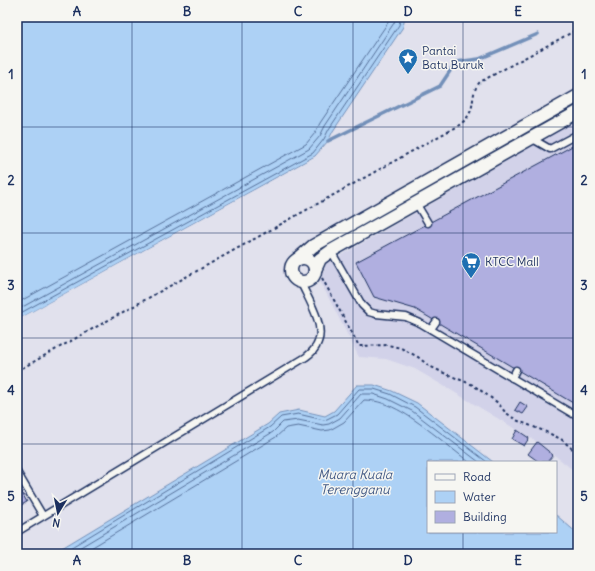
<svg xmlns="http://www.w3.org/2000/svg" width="595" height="571" viewBox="0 0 595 571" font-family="Delius,sans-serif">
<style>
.built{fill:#d2d2e9}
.water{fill:#add1f5;stroke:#7390b9}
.pier{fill:#e1e1ed}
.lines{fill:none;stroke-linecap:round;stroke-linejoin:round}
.shore{stroke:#55709a;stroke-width:1}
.stream{stroke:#7390b9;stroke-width:3.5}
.building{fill:#b0afe0;stroke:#1b2f5e}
.service-casing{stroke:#1b2f5e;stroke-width:9}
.minor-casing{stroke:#1b2f5e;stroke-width:15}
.path{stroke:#1b2f5e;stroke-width:2;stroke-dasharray:3 3;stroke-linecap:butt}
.service{stroke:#f6f6f2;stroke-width:6}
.minor{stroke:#f6f6f2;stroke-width:12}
.grid{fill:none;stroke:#1b2f5e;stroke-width:1;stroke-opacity:0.55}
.labels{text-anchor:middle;stroke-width:3;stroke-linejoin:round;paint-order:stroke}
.poi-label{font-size:12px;fill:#1b2f5e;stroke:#f6f6f2;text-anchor:start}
.water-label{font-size:13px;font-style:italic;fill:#405884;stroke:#f6f6f2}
.neatline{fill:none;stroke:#1b2f5e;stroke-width:1.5}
.grid-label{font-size:13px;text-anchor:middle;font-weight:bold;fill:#1b2f5e}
</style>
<rect width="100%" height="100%" fill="#e1e1ed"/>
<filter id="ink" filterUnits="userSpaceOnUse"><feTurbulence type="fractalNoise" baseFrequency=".025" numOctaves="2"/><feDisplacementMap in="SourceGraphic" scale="8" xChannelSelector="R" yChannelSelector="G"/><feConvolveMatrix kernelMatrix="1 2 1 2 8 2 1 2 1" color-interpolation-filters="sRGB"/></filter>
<g filter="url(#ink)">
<path class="built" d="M578 120V474L553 454 537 442 454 392 415 369 386 359 359 357 320 281 326 264Z"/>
<g class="water">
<path d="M17 17H405L403 27 333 131 328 141 315 156 17 320Z"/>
<path d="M357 385H374L392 391 417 403 493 462H428V532H556V515L578 534V554H52L268 424 279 414 299 410 325 416 334 411Z"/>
</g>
<path class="pier" d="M320 154 316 158 17 322V320Z"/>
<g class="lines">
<g class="shore">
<path d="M17 303 306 144 315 133 320 123 389 21 390 17"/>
<path d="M17 310 309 149 320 136 325 126 394 23 396 17"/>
<path d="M17 315 313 153 324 139 329 129 399 25 401 17"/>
<path d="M60 554 270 427 281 417 298 414 324 420 327 419 337 414 359 389H374L390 394 415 407 487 462"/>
<path d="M69 554 273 432 283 422 298 420 323 425 329 424 340 418 361 394H373L388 399 412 411 479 462"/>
<path d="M81 554 276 437 286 428 298 426 322 431 330 430 344 422 364 400C390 400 415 420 435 435 446 444 458 453 469 462"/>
</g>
<path class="stream" d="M328 141 440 86 456 62 479 59 538 34"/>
</g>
<g class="building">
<path d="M578 143V406L415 309 374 297 356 262Z"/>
<path d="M520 402 528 407 523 414 515 410Z"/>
<path d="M517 430 529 438 524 446 512 439Z"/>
<path d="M537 442 553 455 547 462H539L528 454Z"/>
<path d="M17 486H18L27 502 17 507Z"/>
</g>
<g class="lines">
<defs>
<g id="service">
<path d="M531 138 550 149 578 134"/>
<path d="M416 203 428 223"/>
<path d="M331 251 362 305 369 312 376 314 406 317 420 323 578 417"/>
<path d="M431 329 436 322"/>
<path d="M512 378 516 370"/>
<path d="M17 472 43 516"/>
<path d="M17 532 306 357C311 353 316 349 318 342 325 326 309 300 302 285V282"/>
</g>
<g id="minor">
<circle cx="303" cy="270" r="12"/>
<path d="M298 259 313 246 578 96"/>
<path d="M315 270 320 259 331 251 578 112"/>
</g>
</defs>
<use href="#service" class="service-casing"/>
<use href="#minor" class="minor-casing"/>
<g class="path">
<path d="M322 278 359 346 388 345 401 348 418 357 429 366 444 373 473 385 487 395 498 403 505 412 516 420 544 431 561 439 578 454"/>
<path d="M17 371 461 124C465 120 469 116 471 110 474 101 472 90 480 82L578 29"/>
</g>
<use href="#service" class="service"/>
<use href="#minor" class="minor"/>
</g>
</g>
<path class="grid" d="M132 17V554M242 17V554M353 17V554M463 17V462M17 127H578M17 233H578M17 338H578M17 444H578M463 532V554"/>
<defs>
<symbol id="sight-pin" viewBox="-11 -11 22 30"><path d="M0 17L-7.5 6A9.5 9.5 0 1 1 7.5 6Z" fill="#1f6fb2" stroke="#f6f6f2"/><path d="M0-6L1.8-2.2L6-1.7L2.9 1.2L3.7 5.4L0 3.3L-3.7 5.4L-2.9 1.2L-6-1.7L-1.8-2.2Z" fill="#fff"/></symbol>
<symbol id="supermarket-pin" viewBox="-11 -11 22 30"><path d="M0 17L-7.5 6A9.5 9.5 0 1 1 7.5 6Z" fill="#1f6fb2" stroke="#f6f6f2"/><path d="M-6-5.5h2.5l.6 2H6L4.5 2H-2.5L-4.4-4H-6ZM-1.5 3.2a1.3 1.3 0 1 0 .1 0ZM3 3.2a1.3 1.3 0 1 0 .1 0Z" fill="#fff"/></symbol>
</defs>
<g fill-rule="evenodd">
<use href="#sight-pin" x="397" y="47" width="22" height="30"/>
<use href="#supermarket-pin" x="460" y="251" width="22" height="30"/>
</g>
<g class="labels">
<g class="poi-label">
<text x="422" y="55">Pantai<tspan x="422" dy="14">Batu Buruk</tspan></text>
<text x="485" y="266">KTCC Mall</text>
</g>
<g class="water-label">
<text x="355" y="479">Muara Kuala<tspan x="355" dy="15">Terengganu</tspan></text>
</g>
</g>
<rect width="595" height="571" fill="none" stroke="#f6f6f2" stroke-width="44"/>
<rect x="427" y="461" width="130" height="72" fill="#f6f6f2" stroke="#9ea6b7"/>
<rect x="435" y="474" width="20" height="6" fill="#f6f6f2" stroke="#9ea6b7"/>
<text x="463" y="481" font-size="12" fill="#1b2f5e">Road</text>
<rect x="435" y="491" width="20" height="12" fill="#add1f5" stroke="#9ea6b7"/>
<text x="463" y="501" font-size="12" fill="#1b2f5e">Water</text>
<rect x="435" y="511" width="20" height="12" fill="#b0afe0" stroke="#9ea6b7"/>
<text x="463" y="521" font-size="12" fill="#1b2f5e">Building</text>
<g transform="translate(58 513) rotate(190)" stroke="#f6f6f2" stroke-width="3" paint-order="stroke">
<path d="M0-3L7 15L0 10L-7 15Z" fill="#1b2f5e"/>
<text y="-6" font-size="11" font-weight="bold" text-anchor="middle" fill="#1b2f5e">N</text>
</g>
<rect x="22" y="22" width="551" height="527" class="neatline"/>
<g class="grid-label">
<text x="77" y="16">A</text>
<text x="187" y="16">B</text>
<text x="298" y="16">C</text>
<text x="408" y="16">D</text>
<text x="518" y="16">E</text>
<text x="11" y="79">1</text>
<text x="584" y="79">1</text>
<text x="11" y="185">2</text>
<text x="584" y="185">2</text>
<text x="11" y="290">3</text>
<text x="584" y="290">3</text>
<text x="11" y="395">4</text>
<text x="584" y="395">4</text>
<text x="11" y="501">5</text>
<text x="584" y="501">5</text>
<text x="77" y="565">A</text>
<text x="187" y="565">B</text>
<text x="298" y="565">C</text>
<text x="408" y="565">D</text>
<text x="518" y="565">E</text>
</g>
</svg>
